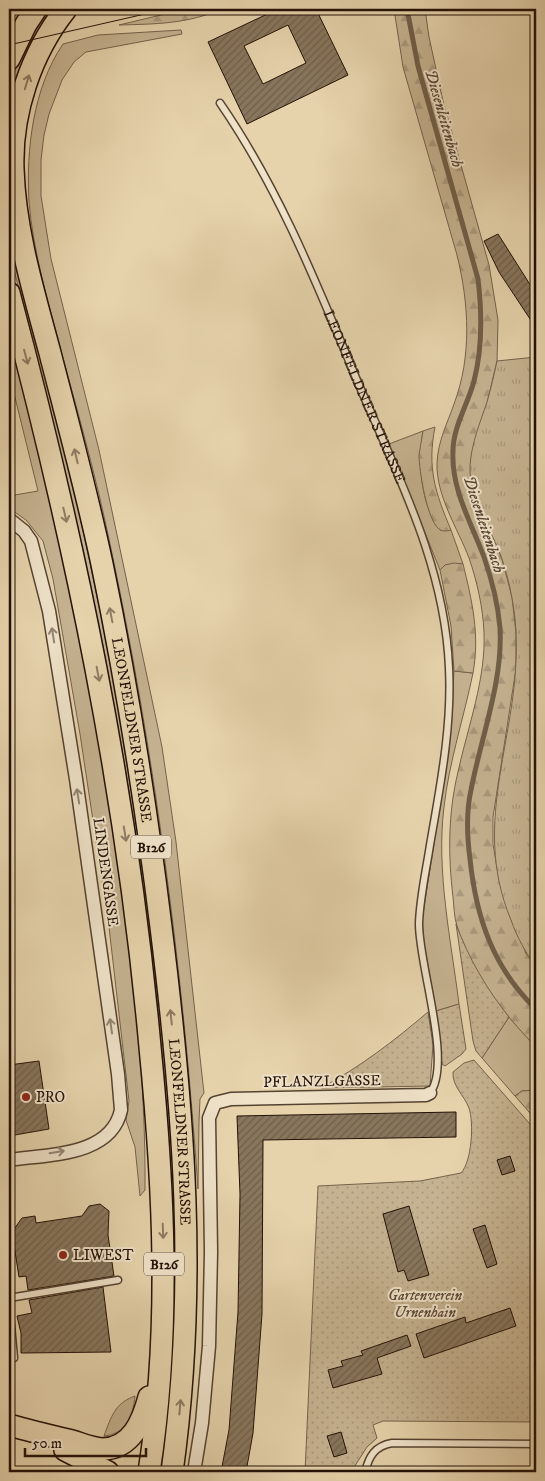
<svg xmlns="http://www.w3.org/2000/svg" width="545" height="1481" viewBox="0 0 545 1481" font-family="'IM FELL DW Pica',serif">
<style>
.grass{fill:#c5b290;stroke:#74624c}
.forest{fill:url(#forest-firs);stroke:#74624c}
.park{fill:url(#park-tufts);stroke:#74624c}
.garden{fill:url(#garden-dots);stroke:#74624c}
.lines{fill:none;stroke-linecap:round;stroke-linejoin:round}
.stream{stroke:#705e48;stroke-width:5}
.building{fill:url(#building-hatch);stroke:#231107;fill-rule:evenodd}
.lane-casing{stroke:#544230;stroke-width:9}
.street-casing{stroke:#544230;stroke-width:15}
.primary-casing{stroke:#231107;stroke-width:24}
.lane{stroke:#efe2c9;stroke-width:6}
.street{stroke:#efe2c9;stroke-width:12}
.primary{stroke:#e6d3ac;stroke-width:21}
.tram{stroke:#231107;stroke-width:1}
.oneway{stroke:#8e7c62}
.oneway2{stroke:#938472}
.poi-dot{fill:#8f2418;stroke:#efe2c9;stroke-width:2}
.labels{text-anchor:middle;stroke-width:4;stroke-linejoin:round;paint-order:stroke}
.shield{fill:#efe2c9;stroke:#605041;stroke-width:1}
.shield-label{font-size:14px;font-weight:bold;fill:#231107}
.street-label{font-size:15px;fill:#231107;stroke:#efe2c9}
.poi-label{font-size:15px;fill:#231107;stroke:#efe2c9;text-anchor:start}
.park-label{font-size:15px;font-style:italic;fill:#5c4937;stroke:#efe2c9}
.water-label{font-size:16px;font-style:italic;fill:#574433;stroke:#efe2c9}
</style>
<defs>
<pattern id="forest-firs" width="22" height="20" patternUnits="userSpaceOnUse" patternTransform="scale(1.25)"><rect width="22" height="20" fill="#c5b290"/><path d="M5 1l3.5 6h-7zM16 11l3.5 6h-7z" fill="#a9987b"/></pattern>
<pattern id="park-tufts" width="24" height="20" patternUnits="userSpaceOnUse" patternTransform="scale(1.25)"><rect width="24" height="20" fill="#c5b290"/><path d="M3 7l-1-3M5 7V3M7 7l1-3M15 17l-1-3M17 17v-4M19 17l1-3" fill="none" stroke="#a9987b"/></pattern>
<pattern id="garden-dots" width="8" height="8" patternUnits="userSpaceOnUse" patternTransform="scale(1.25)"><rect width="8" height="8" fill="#c5b290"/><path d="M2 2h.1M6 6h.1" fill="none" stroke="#a9987b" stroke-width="1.8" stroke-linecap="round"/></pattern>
<pattern id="building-hatch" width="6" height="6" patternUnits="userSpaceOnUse" patternTransform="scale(1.25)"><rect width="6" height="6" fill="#88765d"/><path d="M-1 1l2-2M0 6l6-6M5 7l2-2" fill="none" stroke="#6f5f4b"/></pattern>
</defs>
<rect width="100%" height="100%" fill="#e6d3ac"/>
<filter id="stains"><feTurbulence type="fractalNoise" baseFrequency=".004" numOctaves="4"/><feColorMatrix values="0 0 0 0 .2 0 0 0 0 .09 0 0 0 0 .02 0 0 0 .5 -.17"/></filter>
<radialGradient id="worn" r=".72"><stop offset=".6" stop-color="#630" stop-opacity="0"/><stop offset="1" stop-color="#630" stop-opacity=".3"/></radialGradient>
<g class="grass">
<path d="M48 9H53L24 58 9 105C9 70 29 37 48 9Z"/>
<path d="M181 30 182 34 86 52 74 62 62 80 49 114 44 135 41 160V196L51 259 99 450 162 747 176 842 204 1093 200 1099 199 1121 198 1189C183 971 155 753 109 539 95 472 76 406 58 340 46 294 33 249 29 202 26 150 33 88 63 44L98 35Z"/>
<path d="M9 232C34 338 64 443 87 549 123 715 149 883 165 1052 173 1129 175 1206 177 1282L173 1283C172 1242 172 1200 170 1159 160 991 137 822 105 657 80 526 47 398 14 270L9 247Z"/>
<path d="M9 335C55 508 92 683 117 860 133 969 146 1080 145 1190L140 1196 135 1147 126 1120 129 1101 109 927 80 734 53 579 43 541 26 520 9 508V496L38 491 9 373Z"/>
<path d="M423 431C418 462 420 504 440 530H451L463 564 445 565 440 570 389 444Z"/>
<path d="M454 671 473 673C464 717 449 762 444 807 436 871 451 940 459 1004L436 1011 424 943 422 920 449 748Z"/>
<path d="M509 1017 536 1047V1090L522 1091 515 1096 482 1058Z"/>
<path d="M135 1396C133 1416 126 1434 104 1436 111 1417 115 1403 135 1396Z"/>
</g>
<g class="forest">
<path d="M186 9H222C187 24 156 24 119 25Z"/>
<path d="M394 9H425L429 37 443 101 489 265 498 320 497 361 488 399 474 491 502 559 512 597 516 633V669L493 817V844L497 868 526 954 536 966V1047C503 1013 470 972 457 926 454 917 454 906 453 897 448 855 448 813 458 772 468 726 486 679 484 632 483 608 477 581 469 558 458 529 436 496 437 463 438 441 447 424 454 404 472 356 469 304 457 255L403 67Z"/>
<path d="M435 427C427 468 435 492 451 530 447 531 443 532 439 529 427 520 419 470 419 455 420 447 422 439 423 431Z"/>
<path d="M454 563 463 564C472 600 480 635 473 673L454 671 451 626 440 570 445 565Z"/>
<path d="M536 1090V1120L515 1096 522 1091Z"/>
</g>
<path class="park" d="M536 357V966C525 952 517 937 511 920 469 819 521 735 516 633 515 609 510 583 502 559 492 530 469 499 470 467 471 444 480 423 487 402 491 388 494 375 497 361Z"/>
<g class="garden">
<path d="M456 924C469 959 486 988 509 1017L482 1058 476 1051 473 1041Z"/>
<path d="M459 1004 466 1049 462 1054 445 1066 442 1064 436 1011Z"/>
<path d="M428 1012 433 1045 430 1086 321 1088C360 1067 394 1041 428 1012Z"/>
<path d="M474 1060 536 1131V1422L383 1421 373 1425 377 1438 367 1447 351 1472H305L318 1186 420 1181 461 1173C472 1161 474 1123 469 1108 464 1095 452 1086 453 1072L464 1063Z"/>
</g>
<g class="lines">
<path class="stream" d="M407 9 418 66 478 279C482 313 483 347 474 381 468 404 453 427 453 451 451 489 471 522 484 557 492 580 498 604 500 628 503 682 481 737 471 790 466 812 467 836 470 859 476 917 493 968 536 1009"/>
</g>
<g class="building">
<path d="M278 9H316L348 75 247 124 208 42ZM288 25 306 63 263 84 244 46Z"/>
<path d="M498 234 536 294V328L499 272 484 241Z"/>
<path d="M39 1061 49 1129 9 1136V1065Z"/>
<path d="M456 1112V1137L263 1140 262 1314 253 1433 246 1472H221L229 1430 238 1312 240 1194 237 1116Z"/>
<path d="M510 1156 515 1171 502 1175 497 1160Z"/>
<path d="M100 1204 109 1211 108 1235 114 1276 28 1290 26 1276 19 1277 12 1232 22 1218 35 1216 36 1223 82 1216 89 1206Z"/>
<path d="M409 1206 429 1275 408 1281 404 1270 398 1272 383 1214Z"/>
<path d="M485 1225 497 1264 487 1268 473 1229Z"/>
<path d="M103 1287 111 1352 21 1353V1333L17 1316 32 1313 29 1300Z"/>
<path d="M510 1308 516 1326 424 1358 416 1334 465 1317 466 1323Z"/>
<path d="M407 1335 411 1346 377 1358 382 1374 333 1388 328 1370 343 1366 341 1361 363 1355 361 1351Z"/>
<path d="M341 1432 347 1453 334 1457 327 1436Z"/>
</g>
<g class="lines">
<defs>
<g id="lane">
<path id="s1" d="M220 103C280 190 318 287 359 385 398 476 445 566 449 668 452 727 440 787 430 845 426 871 420 897 419 923 418 963 453 1062 430 1093"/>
<path d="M9 1298 118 1280"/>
<path d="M9 1302 14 1358"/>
<path d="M365 1472C369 1456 375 1446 392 1443L536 1444"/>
</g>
<g id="street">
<path d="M9 519 24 531 31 541 49 611 76 779 118 1074 121 1110C111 1157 47 1154 9 1160"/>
<path d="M194 1472 202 1423 209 1346 211 1252 209 1118 215 1103 231 1099 426 1095 430 1093"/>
</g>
<g id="primary">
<path id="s2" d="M66 9C31 53 11 113 13 169 15 232 34 293 50 353 68 423 87 493 102 564 127 684 146 805 161 927 184 1112 198 1286 172 1472"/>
<path d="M9 59 26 24 36 9"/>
<path d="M9 293C75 541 127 791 150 1047 164 1189 171 1331 149 1472"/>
<path d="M9 1425C30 1431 51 1436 72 1441 82 1444 91 1448 102 1449 132 1449 143 1420 149 1397"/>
<path d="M65 1450 108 1472"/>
</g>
</defs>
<use href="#lane" class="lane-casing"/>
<use href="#street" class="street-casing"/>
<use href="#primary" class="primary-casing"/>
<use href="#lane" class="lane"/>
<use href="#street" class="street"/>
<use href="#primary" class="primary"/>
<path class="tram" d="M9 45 167 9"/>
</g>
<defs><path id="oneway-shaft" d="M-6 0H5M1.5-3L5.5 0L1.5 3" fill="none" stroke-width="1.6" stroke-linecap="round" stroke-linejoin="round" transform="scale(1.25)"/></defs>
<g class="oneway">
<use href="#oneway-shaft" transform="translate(27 82) rotate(-73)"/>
<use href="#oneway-shaft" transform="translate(26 357) rotate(75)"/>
<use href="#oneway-shaft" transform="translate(76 456) rotate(-103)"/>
<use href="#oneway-shaft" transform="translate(65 515) rotate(77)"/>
<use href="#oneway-shaft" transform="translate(111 615) rotate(-101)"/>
<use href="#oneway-shaft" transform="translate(98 674) rotate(79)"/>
<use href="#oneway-shaft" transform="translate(125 834) rotate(81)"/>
<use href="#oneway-shaft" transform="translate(171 1017) rotate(-96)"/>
<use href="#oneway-shaft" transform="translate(163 1231) rotate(88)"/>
<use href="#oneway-shaft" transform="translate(180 1407) rotate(-85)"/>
</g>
<g class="oneway2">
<use href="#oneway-shaft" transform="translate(53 635) rotate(-99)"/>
<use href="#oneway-shaft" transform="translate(78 796) rotate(-99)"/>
<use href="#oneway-shaft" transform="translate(111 1026) rotate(-98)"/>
<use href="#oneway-shaft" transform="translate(57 1152) rotate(-9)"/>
</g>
<g class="poi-dot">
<circle cx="26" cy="1097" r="5"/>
<circle cx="63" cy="1255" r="5"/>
</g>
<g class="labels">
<g class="shield">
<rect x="131" y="835.5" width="40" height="23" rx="4"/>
<rect x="144" y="1252.5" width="40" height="23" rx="4"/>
</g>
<g class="shield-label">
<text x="151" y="852">B126</text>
<text x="164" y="1269">B126</text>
</g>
<g class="street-label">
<text dy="5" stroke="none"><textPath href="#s1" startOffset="328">LEONFELDNER STRASSE</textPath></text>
<text dy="5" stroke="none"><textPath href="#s2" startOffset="746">LEONFELDNER STRASSE</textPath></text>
<text transform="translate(106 872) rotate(82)" y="5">LINDENGASSE</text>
<text transform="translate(322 1081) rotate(-1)" y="5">PFLANZLGASSE</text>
<text dy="5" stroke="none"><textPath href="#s2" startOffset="1151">LEONFELDNER STRASSE</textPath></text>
</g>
<g class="poi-label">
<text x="36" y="1102">PRO</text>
<text x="73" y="1260">LIWEST</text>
</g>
<g class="park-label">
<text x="425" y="1300">Gartenverein<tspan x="425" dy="17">Urnenhain</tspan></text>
</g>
<g class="water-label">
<text transform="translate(445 118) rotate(74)" y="6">Diesenleitenbach</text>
<text transform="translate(485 524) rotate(72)" y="6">Diesenleitenbach</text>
</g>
</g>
<rect width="545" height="1481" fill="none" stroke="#e6d3ac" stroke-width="30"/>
<rect x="10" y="10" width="525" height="1461" fill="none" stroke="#231107" stroke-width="2.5"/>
<rect x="15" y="15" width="515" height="1451" fill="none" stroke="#231107"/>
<path d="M25 1448v8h121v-8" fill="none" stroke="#231107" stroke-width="2.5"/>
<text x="32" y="1448" font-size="15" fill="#231107" stroke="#efe2c9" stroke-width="4" paint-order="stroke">50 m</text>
<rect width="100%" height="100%" filter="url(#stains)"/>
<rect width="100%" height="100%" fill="url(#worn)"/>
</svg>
